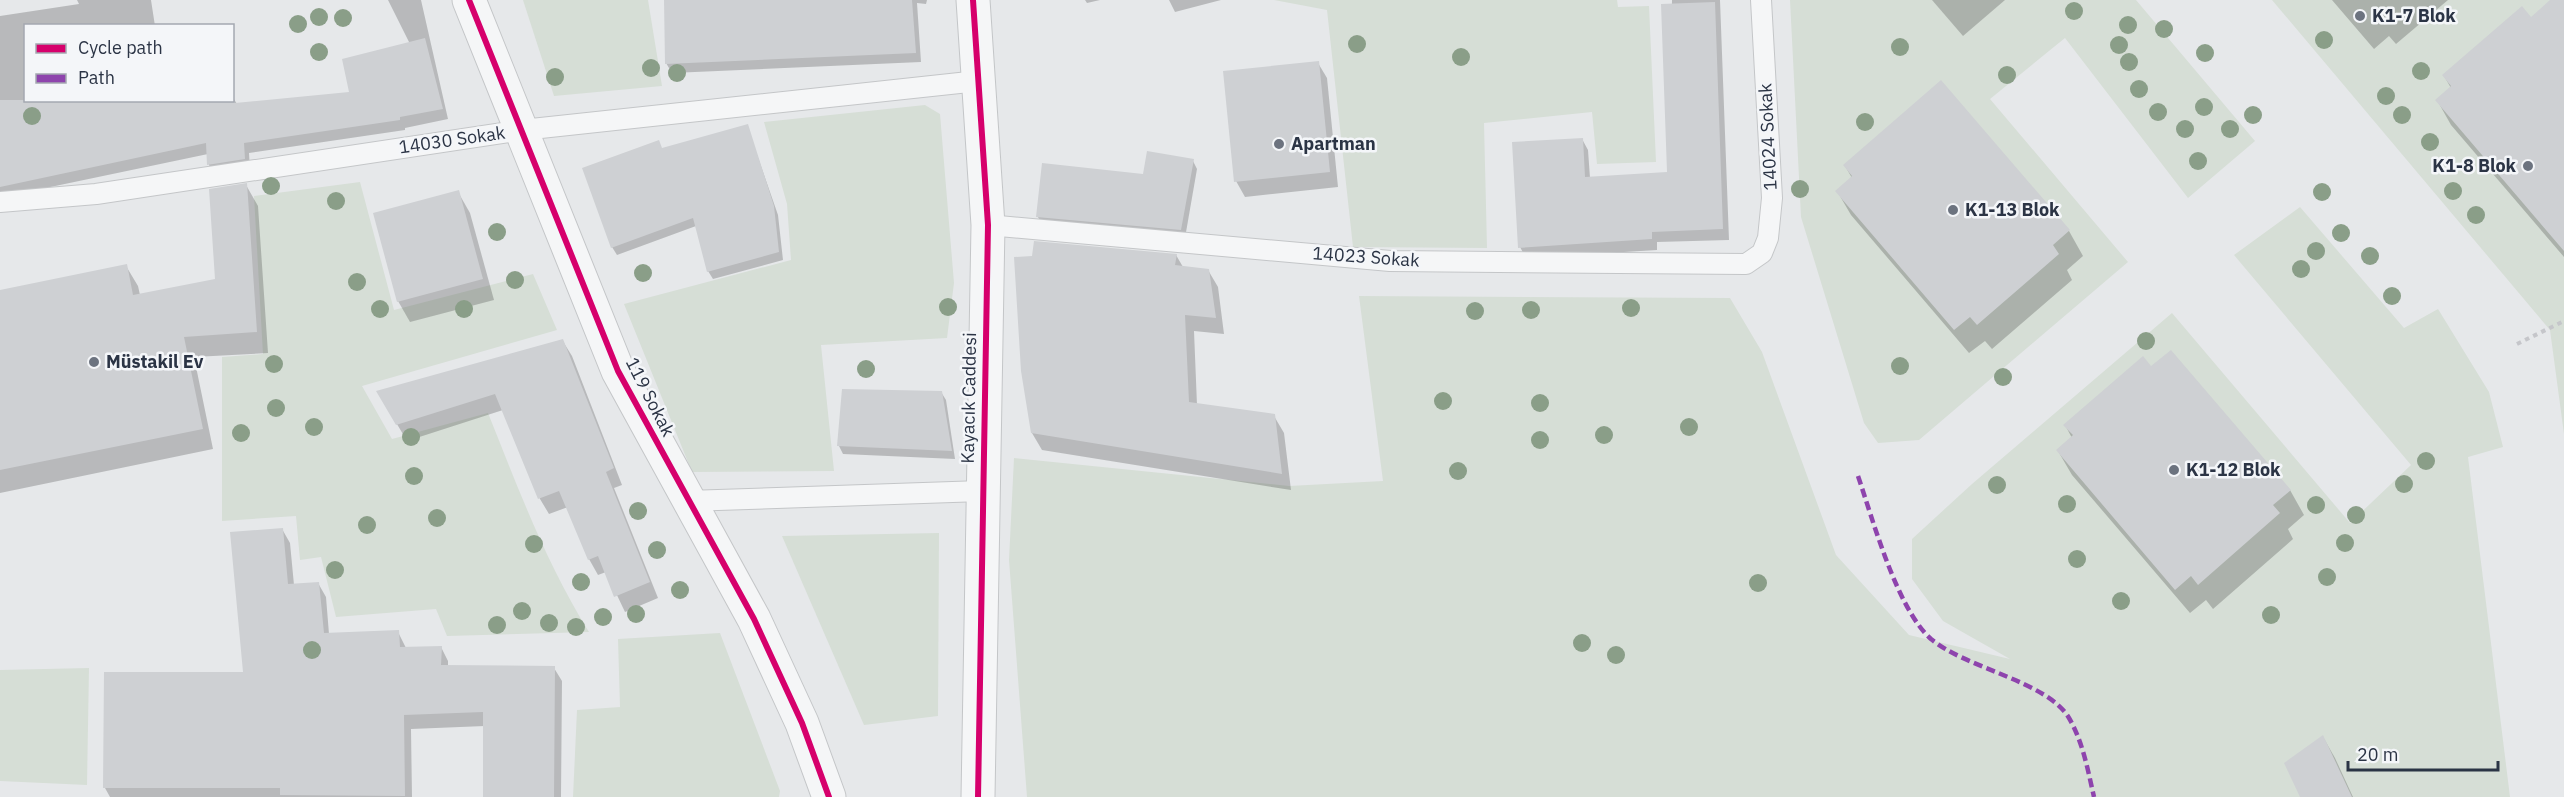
<svg xmlns="http://www.w3.org/2000/svg" width="2564" height="797" viewBox="0 0 2564 797" font-family="'IBM Plex Sans',sans-serif">
<style>
.green{fill:#d6ded6}
.shadow{fill:#0003}
.building{fill:#ced0d3}
.lines{fill:none;stroke-linecap:round;stroke-linejoin:round}
.service-casing{stroke:#c4c6c8;stroke-width:22}
.minor-casing{stroke:#c4c6c8;stroke-width:35}
.tertiary-casing{stroke:#c4c6c8;stroke-width:35}
.path{stroke:#c5c6ca;stroke-width:4;stroke-dasharray:4.5 4.5;stroke-linecap:butt}
.service{stroke:#f5f6f7;stroke-width:20}
.minor{stroke:#f5f6f7;stroke-width:33}
.tertiary{stroke:#f5f6f7;stroke-width:33}
.quiet{stroke:#8e44ad;stroke-width:4.5;stroke-dasharray:9 4.5;stroke-linecap:butt}
.cycleway-casing{stroke:#f4f6f9;stroke-width:10}
.cycleway{stroke:#d6006c;stroke-width:6}
.tree{fill:#8a9e88}
.poi-dot{fill:#6c737f;stroke:#f4f6f9;stroke-width:2}
.labels{text-anchor:middle;stroke-width:5;stroke-linejoin:round;paint-order:stroke}
.poi-label{font-size:18px;font-weight:bold;fill:#2b3445;stroke:#f4f6f9;text-anchor:start}
.street-label{font-size:18px;fill:#2b3445;stroke:#f4f6f9}
</style>
<rect width="100%" height="100%" fill="#e6e8ea"/>
<g class="green">
<path d="M523 0H648L662 86 554 96Z"/>
<path d="M1274 0H1617L1618 7 1649 6 1656 162 1597 164 1592 112 1484 123 1487 248 1353 247 1327 10Z"/>
<path d="M1790 0H2136L2255 141 2188 198 2065 38 1990 99 2128 262 1919 440 1878 443 1864 423 1801 217Z"/>
<path d="M2272 0H2564V434L2550 330Z"/>
<path d="M925 105 940 114 954 283 947 338 821 345 834 471 692 472 624 304 791 260 787 204 764 122Z"/>
<path d="M360 182 394 310 533 274 557 330 362 386 392 439 488 413C518 488 546 563 589 632L447 636 436 609 336 617 321 557 300 560 296 516 222 521V357L263 354 254 196Z"/>
<path d="M2300 207 2404 328 2438 309 2489 392 2503 447 2468 457 2510 797H1027L1009 560 1014 458 1289 486 1383 481 1359 296 1730 298 1762 352 1836 555 1909 635 2010 659 1943 621 1912 579V539L1972 484 2172 313 2350 523 2411 465 2234 255Z"/>
<path d="M939 533 938 716 864 725 782 536Z"/>
<path d="M720 633 780 791 779 797H573L577 710 620 707 618 639Z"/>
<path d="M89 668 87 785 0 781V670Z"/>
</g>
<g class="shadow">
<path d="M77 0H151L155 26H26V100H232V96L237 104 351 94 410 44 388 0H421L448 119 405 128V130L249 153 250 170 215 175 209 165 208 154 17 194 0 195V16L79 4Z"/>
<path d="M665 0H927L926 4 917 3 921 62 672 73 666 63Z"/>
<path d="M1085 0H1100L1087 3Z"/>
<path d="M1169 0H1221L1175 12Z"/>
<path d="M1672 0H1720L1729 240 1657 242V250L1526 258 1520 247 1582 139 1588 150 1590 178 1669 173Z"/>
<path d="M1932 0H2005L1963 36Z"/>
<path d="M2332 0H2448L2396 44 2389 36 2374 49Z"/>
<path d="M2564 18V257L2451 125 2437 100 2451 88 2444 76 2531 19Z"/>
<path d="M1318 63 1327 78 1338 187 1245 197 1236 181Z"/>
<path d="M1941 83 2069 231 2083 256 2067 270 2072 280 1992 349 1985 341 1969 353 1851 215 1837 191 1852 178 1845 166Z"/>
<path d="M747 126 778 215 783 260 713 279 708 271 696 226 617 255 612 247 662 149Z"/>
<path d="M1193 161 1197 169 1185 238 1042 225 1038 217 1144 175Z"/>
<path d="M246 185 258 206 268 353 194 357 213 449 0 493V292L126 266 138 286 140 295 217 280Z"/>
<path d="M458 192 470 213 494 300 410 322 398 301Z"/>
<path d="M1176 255 1183 267 1208 270 1218 287 1224 334 1194 331 1197 405 1274 416 1284 433 1291 490 1042 450 1032 433Z"/>
<path d="M562 340 572 356 622 485 614 488 658 598 625 612 606 572 598 575 589 559 568 507 549 514 540 499 503 410 407 441 378 392Z"/>
<path d="M941 392 946 400 955 459 843 454 839 446Z"/>
<path d="M2065 425 2290 490 2304 515 2288 529 2293 539 2213 609 2206 600 2190 613 2072 475 2058 451 2072 438Z"/>
<path d="M282 529 290 543 294 585 318 583 326 597 329 634 398 632 406 648 441 647 448 661V666L554 668 562 681 561 797H484L485 726 411 729 412 797H110L105 788 245 674Z"/>
<path d="M2323 737 2335 758 2353 797H2301Z"/>
</g>
<g class="building">
<path d="M664 0H912L916 53 665 64Z"/>
<path d="M2550 0H2564V251L2435 100 2451 86 2442 75 2522 6 2531 17Z"/>
<path d="M1715 2 1723 229 1652 232V239L1518 248 1512 142 1583 138 1585 177 1667 172 1661 4Z"/>
<path d="M425 38 443 109 400 117V120L244 143 245 159 207 165 206 143 0 187V100H234L235 103 349 92 342 59Z"/>
<path d="M1319 61 1330 172 1234 182 1223 71Z"/>
<path d="M1941 80 2070 230 2053 245 2059 254 1977 325 1970 317 1954 330 1835 191 1852 176 1843 165Z"/>
<path d="M748 124 774 206 779 252 707 272 693 218 611 248 582 168 659 140 662 148Z"/>
<path d="M1147 151 1194 159 1181 230 1036 217 1042 163 1143 174Z"/>
<path d="M247 183 257 332 184 337 203 429 0 470V290L127 264 133 295 215 279 209 189Z"/>
<path d="M459 190 483 279 397 302 373 213Z"/>
<path d="M1034 241 1177 254 1175 265 1209 269 1216 318 1185 315 1189 402 1275 414 1282 474 1031 433 1021 371 1014 257 1032 256Z"/>
<path d="M563 339 614 468 606 472 650 582 614 597 598 556 588 560 559 491 538 499 495 394 396 425 376 391Z"/>
<path d="M2171 350 2291 490 2273 505 2280 513 2198 585 2191 576 2175 590 2056 450 2073 435 2063 425 2143 356 2151 366Z"/>
<path d="M842 389 942 391 952 451 837 446Z"/>
<path d="M283 528 288 584 319 582 324 633 399 630 400 647 442 646 441 665 555 666 554 797H483V712L404 715 405 796 280 795V788H103L104 672H243L230 532Z"/>
<path d="M2323 735 2352 797H2300L2284 763Z"/>
</g>
<g class="lines">
<defs>
<g id="service">
<path d="M0 202 96 194 522 130 978 81"/>
<path d="M988 225 1390 261 1746 264 1762 253 1768 238 1772 198 1761 0"/>
<path d="M687 501 982 491"/>
</g>
<path id="minor" d="M469 0 618 371 754 619 802 723 829 797"/>
<path id="tertiary" d="M973 0 988 225 978 797"/>
</defs>
<use href="#service" class="service-casing"/>
<use href="#minor" class="minor-casing"/>
<use href="#tertiary" class="tertiary-casing"/>
<path class="path" d="M2517 344 2564 321"/>
<use href="#service" class="service"/>
<use href="#minor" class="minor"/>
<use href="#tertiary" class="tertiary"/>
<path class="quiet" d="M1858 476C1873 520 1897 609 1931 639 1967 669 2047 681 2069 718 2083 742 2088 771 2094 797"/>
<defs>
<g id="cycleway">
<path d="M469 0 618 371 754 619 802 723 829 797"/>
<path d="M973 0 988 225 978 797"/>
</g>
</defs>
<use href="#cycleway" class="cycleway-casing"/>
<use href="#cycleway" class="cycleway"/>
</g>
<g class="tree">
<circle cx="2074" cy="11" r="9"/>
<circle cx="319" cy="17" r="9"/>
<circle cx="343" cy="18" r="9"/>
<circle cx="298" cy="24" r="9"/>
<circle cx="2128" cy="25" r="9"/>
<circle cx="2164" cy="29" r="9"/>
<circle cx="2324" cy="40" r="9"/>
<circle cx="1357" cy="44" r="9"/>
<circle cx="2119" cy="45" r="9"/>
<circle cx="1900" cy="47" r="9"/>
<circle cx="319" cy="52" r="9"/>
<circle cx="2205" cy="53" r="9"/>
<circle cx="1461" cy="57" r="9"/>
<circle cx="2129" cy="62" r="9"/>
<circle cx="651" cy="68" r="9"/>
<circle cx="2421" cy="71" r="9"/>
<circle cx="677" cy="73" r="9"/>
<circle cx="2007" cy="75" r="9"/>
<circle cx="555" cy="77" r="9"/>
<circle cx="2139" cy="89" r="9"/>
<circle cx="2386" cy="96" r="9"/>
<circle cx="2204" cy="107" r="9"/>
<circle cx="2158" cy="112" r="9"/>
<circle cx="2253" cy="115" r="9"/>
<circle cx="2402" cy="115" r="9"/>
<circle cx="32" cy="116" r="9"/>
<circle cx="1865" cy="122" r="9"/>
<circle cx="2185" cy="129" r="9"/>
<circle cx="2230" cy="129" r="9"/>
<circle cx="2430" cy="142" r="9"/>
<circle cx="2198" cy="161" r="9"/>
<circle cx="271" cy="186" r="9"/>
<circle cx="1800" cy="189" r="9"/>
<circle cx="2453" cy="191" r="9"/>
<circle cx="2322" cy="192" r="9"/>
<circle cx="336" cy="201" r="9"/>
<circle cx="2476" cy="215" r="9"/>
<circle cx="497" cy="232" r="9"/>
<circle cx="2341" cy="233" r="9"/>
<circle cx="2316" cy="251" r="9"/>
<circle cx="2370" cy="256" r="9"/>
<circle cx="2301" cy="269" r="9"/>
<circle cx="643" cy="273" r="9"/>
<circle cx="515" cy="280" r="9"/>
<circle cx="357" cy="282" r="9"/>
<circle cx="2392" cy="296" r="9"/>
<circle cx="948" cy="307" r="9"/>
<circle cx="1631" cy="308" r="9"/>
<circle cx="380" cy="309" r="9"/>
<circle cx="464" cy="309" r="9"/>
<circle cx="1531" cy="310" r="9"/>
<circle cx="1475" cy="311" r="9"/>
<circle cx="2146" cy="341" r="9"/>
<circle cx="274" cy="364" r="9"/>
<circle cx="1900" cy="366" r="9"/>
<circle cx="866" cy="369" r="9"/>
<circle cx="2003" cy="377" r="9"/>
<circle cx="1443" cy="401" r="9"/>
<circle cx="1540" cy="403" r="9"/>
<circle cx="276" cy="408" r="9"/>
<circle cx="314" cy="427" r="9"/>
<circle cx="1689" cy="427" r="9"/>
<circle cx="241" cy="433" r="9"/>
<circle cx="1604" cy="435" r="9"/>
<circle cx="411" cy="437" r="9"/>
<circle cx="1540" cy="440" r="9"/>
<circle cx="2426" cy="461" r="9"/>
<circle cx="1458" cy="471" r="9"/>
<circle cx="414" cy="476" r="9"/>
<circle cx="2404" cy="484" r="9"/>
<circle cx="1997" cy="485" r="9"/>
<circle cx="2067" cy="504" r="9"/>
<circle cx="2316" cy="505" r="9"/>
<circle cx="638" cy="511" r="9"/>
<circle cx="2356" cy="515" r="9"/>
<circle cx="437" cy="518" r="9"/>
<circle cx="367" cy="525" r="9"/>
<circle cx="2345" cy="543" r="9"/>
<circle cx="534" cy="544" r="9"/>
<circle cx="657" cy="550" r="9"/>
<circle cx="2077" cy="559" r="9"/>
<circle cx="335" cy="570" r="9"/>
<circle cx="2327" cy="577" r="9"/>
<circle cx="581" cy="582" r="9"/>
<circle cx="1758" cy="583" r="9"/>
<circle cx="680" cy="590" r="9"/>
<circle cx="2121" cy="601" r="9"/>
<circle cx="522" cy="611" r="9"/>
<circle cx="636" cy="614" r="9"/>
<circle cx="2271" cy="615" r="9"/>
<circle cx="603" cy="617" r="9"/>
<circle cx="549" cy="623" r="9"/>
<circle cx="497" cy="625" r="9"/>
<circle cx="576" cy="627" r="9"/>
<circle cx="1582" cy="643" r="9"/>
<circle cx="312" cy="650" r="9"/>
<circle cx="1616" cy="655" r="9"/>
</g>
<g class="poi-dot">
<circle cx="2360" cy="16" r="6"/>
<circle cx="1279" cy="144" r="6"/>
<circle cx="2528" cy="166" r="6"/>
<circle cx="1953" cy="210" r="6"/>
<circle cx="94" cy="362" r="6"/>
<circle cx="2174" cy="470" r="6"/>
</g>
<g class="labels">
<g class="poi-label">
<text x="2372" y="22">K1-7 Blok</text>
<text x="1291" y="150">Apartman</text>
<text x="2516" y="172" text-anchor="end">K1-8 Blok</text>
<text x="1965" y="216">K1-13 Blok</text>
<text x="106" y="368">Müstakil Ev</text>
<text x="2186" y="476">K1-12 Blok</text>
</g>
<g class="street-label">
<text transform="translate(1768 137) rotate(-93)" y="6">14024 Sokak</text>
<text transform="translate(452 140) rotate(-8)" y="6">14030 Sokak</text>
<text transform="translate(1366 257) rotate(4)" y="6">14023 Sokak</text>
<text transform="translate(650 397) rotate(63)" y="6">119 Sokak</text>
<text transform="translate(969 398) rotate(-89)" y="6">Kayacık Caddesi</text>
</g>
</g>
<rect x="24" y="24" width="210" height="78" fill="#f4f6f9" stroke="#a4a8b1" stroke-width="1.5"/>
<rect x="36" y="44" width="30" height="9" fill="#d6006c" stroke="#a4a8b1" stroke-width="1.5"/>
<text x="78" y="54" font-size="18" fill="#2b3445">Cycle path</text>
<rect x="36" y="74" width="30" height="9" fill="#8e44ad" stroke="#a4a8b1" stroke-width="1.5"/>
<text x="78" y="84" font-size="18" fill="#2b3445">Path</text>
<path d="M2348 761v9h150v-9" fill="none" stroke="#2b3445" stroke-width="3"/>
<text x="2357" y="761" font-size="18" fill="#2b3445" stroke="#f4f6f9" stroke-width="4.5" paint-order="stroke">20 m</text>
</svg>
